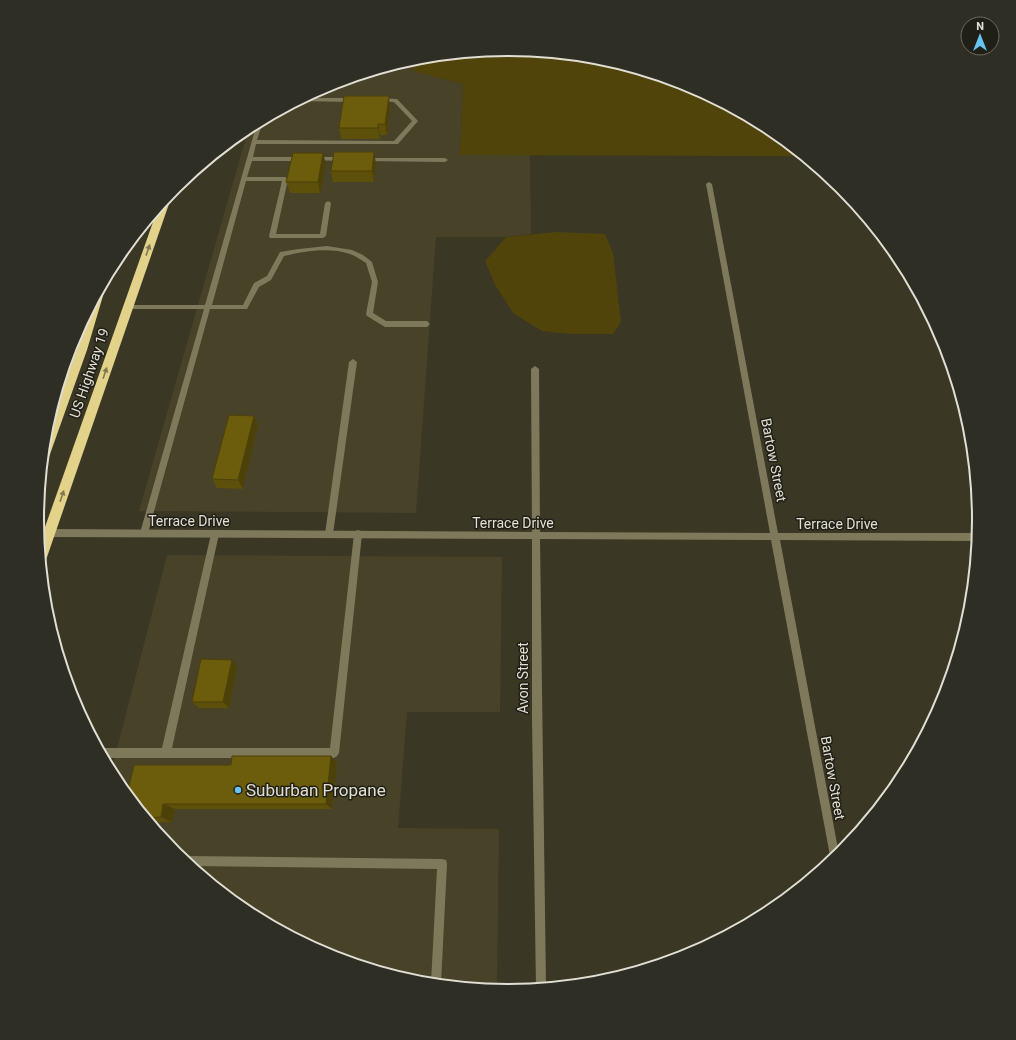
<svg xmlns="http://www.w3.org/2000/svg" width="1016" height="1040" viewBox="0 0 1016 1040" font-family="Roboto,sans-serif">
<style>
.built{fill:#474228}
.green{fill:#50440a}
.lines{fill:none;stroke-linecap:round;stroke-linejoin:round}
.lane{fill:#7f795c;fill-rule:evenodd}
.street{fill:#7f795c;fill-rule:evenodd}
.highway{fill:#e2d28a;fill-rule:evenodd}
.wall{fill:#5d500b}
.shaded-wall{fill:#4c4109}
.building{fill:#6c5d0d;stroke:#4c4109}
.oneway{fill:#817850}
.poi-dot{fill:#66c4ef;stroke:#201f16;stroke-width:1.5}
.labels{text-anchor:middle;stroke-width:3;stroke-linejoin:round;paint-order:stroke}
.street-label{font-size:14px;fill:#e1dfd3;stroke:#201f16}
.near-poi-label{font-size:17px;fill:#e1dfd3;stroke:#201f16;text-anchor:start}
.rim{fill:none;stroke:#e1dfd3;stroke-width:2}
</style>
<rect width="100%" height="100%" fill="#3b3725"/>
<g class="built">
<path d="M414 59V71L463 84 460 155H530L531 234 506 237H436L416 513 139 511 249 127 328 85Z"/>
<path d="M167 555 502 557 500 712H407L398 828 499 829 497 990 416 982 328 955 246 911 175 853 116 781 111 772Z"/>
</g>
<g class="green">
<path d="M508 49 600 58 688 85 770 129 804 156 460 155 463 84 413 71 414 59Z"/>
<path d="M557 232 605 234 613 253 621 322 613 334H570L542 331 514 314 495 285 485 261 506 237Z"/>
</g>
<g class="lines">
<g class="lane">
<path d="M303 98H353L356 100 353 102 297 101Z"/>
<path d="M379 98 397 99 418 121 398 144H256L253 157H302L305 159 302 161H252L247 177H285L288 179 276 234H320L325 203 328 201 331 203 326 236 323 238H270L269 236 282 181H246L212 305H243L254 283 267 276 280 252 299 249 327 246 352 250 363 255 372 262 378 282 373 313 386 321H427L430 324 427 327H385L367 316 366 314 372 282 366 263C361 260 356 256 350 254 329 247 305 251 284 256L271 280 259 287 247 309H210L148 533 147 535 144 537 141 535 140 533 204 309H128L125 307 128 305H205L257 123 262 120 263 121 257 140 394 141 412 121 394 102 377 101 376 100Z"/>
<path d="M314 157H342L345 159 342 161 312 160V158Z"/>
<path d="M366 158H445L448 160 445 162 364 161 363 160Z"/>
<path d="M353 359 357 362 333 534 332 537 329 538 326 537 325 534 349 362Z"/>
<path d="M215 530 218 531 219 534 172 748H330L354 534 355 531 358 530 361 531 362 534 339 753 337 756 334 758H104L99 749 101 748H162L211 534 212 531Z"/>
<path d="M184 856 442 859 446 860 447 864 441 984 431 983 437 869 191 866 180 858Z"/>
</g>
<g class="street">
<path d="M709 182 712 184 778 533H977V541L780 540 839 854 831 861 771 540 540 539 546 987 536 988 532 718V539L49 537 46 535 45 533 46 531 49 529 532 532 531 369 535 366 539 369 540 532 770 533 706 184Z"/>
<path d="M931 320H932L943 340 959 393 956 392 955 390 930 322Z"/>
</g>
<g class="highway">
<path d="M168 196 171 198 47 557 45 561 41 562 39 544 158 208Z"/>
<path d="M102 286 105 289 87 350 49 457 47 460 43 462 45 435 77 350 89 310Z"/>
</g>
</g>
<g class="wall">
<path d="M390 108 387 135H380V139H341L339 128Z"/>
<path d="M323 153 326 165 320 193H290L286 182Z"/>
<path d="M376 163 374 182H333L331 171Z"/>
<path d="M254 416 258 425 243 489 217 488 212 479Z"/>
<path d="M237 666 229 708H199L192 702Z"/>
<path d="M331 756 337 763 332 809H175L172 822 150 823 127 795 231 765Z"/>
</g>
<g class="shaded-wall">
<path d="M389 96 390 108 387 135 385 124Z"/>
<path d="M378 124 380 135V139L378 128Z"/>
<path d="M374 152 376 163 374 182 372 171Z"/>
<path d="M323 153 326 165 320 193 318 182Z"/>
<path d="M254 416 258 425 243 489 238 480Z"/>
<path d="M232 660 237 666 229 708 223 702Z"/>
<path d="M331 756 337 763 332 809 326 804Z"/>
<path d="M163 804 175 809 172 822 161 817Z"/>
</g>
<g class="building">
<path d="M344 96H389L385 124H378V128H339Z"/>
<path d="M334 152H374L372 171H331Z"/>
<path d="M293 153H323L318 182H286Z"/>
<path d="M229 415 254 416 238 480 212 479Z"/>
<path d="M201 659 232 660 223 702H192Z"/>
<path d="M232 756H331L326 804H163L161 817 146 818 127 795 134 765H231Z"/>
</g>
<defs><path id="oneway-solid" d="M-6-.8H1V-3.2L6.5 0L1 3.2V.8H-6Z"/></defs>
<g class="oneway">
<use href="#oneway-solid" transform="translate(148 250) rotate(-71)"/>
<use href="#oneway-solid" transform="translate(105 373) rotate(-71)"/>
<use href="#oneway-solid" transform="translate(62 496) rotate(-71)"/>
</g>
<circle class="poi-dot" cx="238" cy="790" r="4"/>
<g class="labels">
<g class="street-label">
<text transform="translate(89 373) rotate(-71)" y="5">US Highway 19</text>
<text transform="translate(774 460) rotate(79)" y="5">Bartow Street</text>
<text x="189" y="526">Terrace Drive</text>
<text x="513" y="528">Terrace Drive</text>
<text x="837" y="529">Terrace Drive</text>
<text transform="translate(523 678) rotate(-90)" y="5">Avon Street</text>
<text transform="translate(833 778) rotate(80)" y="5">Bartow Street</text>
</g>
<g class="near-poi-label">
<text x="246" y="796">Suburban Propane</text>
</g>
</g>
<path d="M0 0H1016V1040H0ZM44 520a464 464 0 1 1 928 0a464 464 0 1 1-928 0Z" fill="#2f2e25" fill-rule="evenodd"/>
<path class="rim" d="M44 520a464 464 0 1 1 928 0a464 464 0 1 1-928 0Z"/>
<g transform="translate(980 36)"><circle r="19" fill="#201f16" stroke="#6d6c62"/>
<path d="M0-3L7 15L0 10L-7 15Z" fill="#66c4ef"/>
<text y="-6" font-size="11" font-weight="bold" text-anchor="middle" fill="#e1dfd3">N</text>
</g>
</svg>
